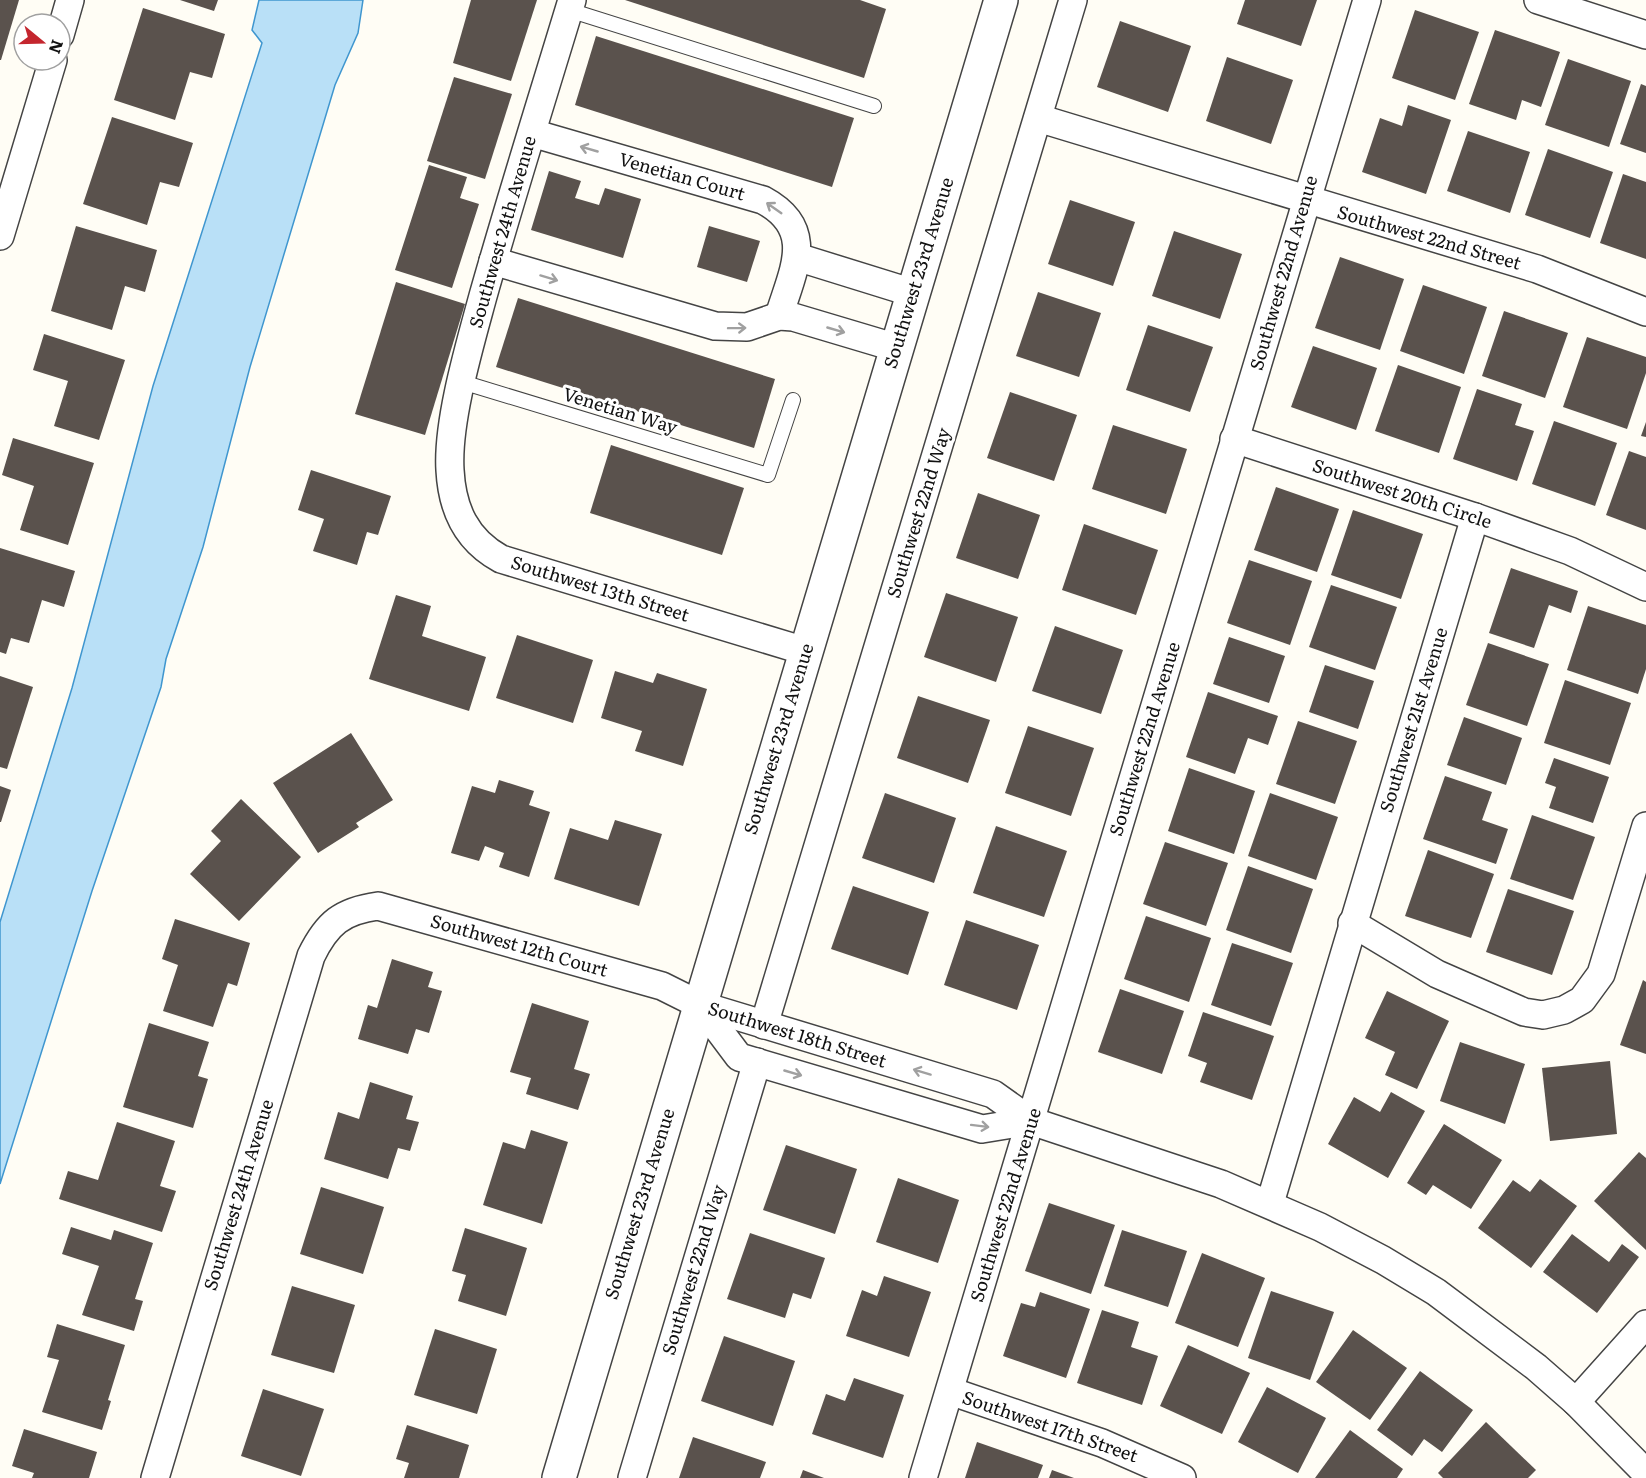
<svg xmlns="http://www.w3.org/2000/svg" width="1646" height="1478" viewBox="0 0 1646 1478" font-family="Literata,serif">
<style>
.water{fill:#b9e0f7;stroke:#3f96cf;stroke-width:1.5}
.building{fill:#5a524d}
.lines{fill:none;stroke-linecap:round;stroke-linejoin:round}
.service-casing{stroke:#444;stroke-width:16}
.minor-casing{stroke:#444;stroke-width:30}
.tertiary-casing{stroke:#444;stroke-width:36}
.service{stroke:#fff;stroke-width:14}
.minor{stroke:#fff;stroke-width:27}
.tertiary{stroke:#fff;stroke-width:33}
.oneway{stroke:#a0a0a0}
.labels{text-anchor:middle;stroke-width:6;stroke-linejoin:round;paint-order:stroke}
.street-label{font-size:18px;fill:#111;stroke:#fff}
</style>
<rect width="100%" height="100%" fill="#fffdf5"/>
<path class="water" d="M259 0H363L358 33 335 85 250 367 203 547 166 659 161 687 92 891 0 1184V922L72 688 153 386 262 43 252 30Z"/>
<g class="building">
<path d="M0 0H19L1 60H0Z"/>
<path d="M180 0H218L214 11Z"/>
<path d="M471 0H537L511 81 453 63Z"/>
<path d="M625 0H860L886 9 864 78Z"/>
<path d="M1245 0H1317L1301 46 1237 24Z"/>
<path d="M143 8 225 34 212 78 190 72 175 120 114 100Z"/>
<path d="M1415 10 1479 32 1455 100 1392 78Z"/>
<path d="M1120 21 1191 46 1168 112 1097 87Z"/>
<path d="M1495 30 1560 52 1541 107 1522 100 1516 120 1469 104Z"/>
<path d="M596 36 854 118 832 187 575 105Z"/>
<path d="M1227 57 1293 80 1271 144 1206 121Z"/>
<path d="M1568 59 1631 81 1609 147 1545 125Z"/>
<path d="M454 77 512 94 485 179 427 161Z"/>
<path d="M1641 84 1646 86V153L1620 144Z"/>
<path d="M1408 105 1451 120 1426 194 1362 172 1380 118 1402 126Z"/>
<path d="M112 117 193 143 179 187 160 182 147 225 83 204Z"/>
<path d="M1468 131 1530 152 1510 213 1447 191Z"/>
<path d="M1548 149 1613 172 1590 238 1525 215Z"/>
<path d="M429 165 467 177 460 198 479 204 452 288 395 270Z"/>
<path d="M549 171 581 181 575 198 599 205 605 188 641 199 623 258 531 230Z"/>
<path d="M1623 174 1646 182V259L1600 243Z"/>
<path d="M1070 200 1135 222 1113 286 1048 264Z"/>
<path d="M76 226 157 250 145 292 125 286 112 330 51 311Z"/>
<path d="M709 226 760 241 747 282 697 267Z"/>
<path d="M1174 231 1242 254 1220 319 1152 296Z"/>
<path d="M1340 257 1404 279 1380 350 1315 328Z"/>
<path d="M396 282 465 304 425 435 355 414Z"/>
<path d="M1423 285 1487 307 1464 374 1400 351Z"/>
<path d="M1038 292 1101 313 1079 377 1016 356Z"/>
<path d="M518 298 775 379 754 448 496 367Z"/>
<path d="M1504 311 1568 333 1545 398 1482 376Z"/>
<path d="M1148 325 1213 347 1190 412 1126 390Z"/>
<path d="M44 334 125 360 99 440 54 426 68 381 33 370Z"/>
<path d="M1587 337 1646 357V373L1627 429 1563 407Z"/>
<path d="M1313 346 1377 368 1356 430 1291 407Z"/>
<path d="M1398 365 1461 387 1439 453 1375 431Z"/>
<path d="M1477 389 1522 404 1515 425 1534 431 1517 481 1453 459Z"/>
<path d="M1010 392 1077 415 1054 481 987 458Z"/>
<path d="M1554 421 1617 443 1595 506 1532 484Z"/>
<path d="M1646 422V437L1641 436Z"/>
<path d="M1113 425 1187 449 1166 514 1092 489Z"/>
<path d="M13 438 94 463 68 545 20 530 34 486 2 475Z"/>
<path d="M611 445 744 488 722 555 590 513Z"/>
<path d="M1629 451 1646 457V530L1606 515Z"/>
<path d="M311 470 391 496 378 535 367 532 357 565 313 551 324 519 298 510Z"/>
<path d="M1276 487 1339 509 1317 572 1254 550Z"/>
<path d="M978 493 1040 515 1018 579 956 558Z"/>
<path d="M1353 510 1423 534 1401 599 1331 575Z"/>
<path d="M1084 524 1158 550 1136 615 1062 590Z"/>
<path d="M0 548 75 571 64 607 42 600 29 643 11 638 6 654 0 652Z"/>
<path d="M1249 560 1312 581 1290 645 1227 623Z"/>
<path d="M1511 568 1578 591 1571 613 1549 605 1534 648 1489 633Z"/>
<path d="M1331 585 1397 607 1375 670 1309 647Z"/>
<path d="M946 593 1018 617 996 682 924 657Z"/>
<path d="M396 595 431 606 422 636 486 657 469 711 369 679Z"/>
<path d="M1588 606 1646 625V669L1638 694 1567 670Z"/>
<path d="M1055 626 1123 650 1101 714 1032 691Z"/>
<path d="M517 635 593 660 573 723 496 698Z"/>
<path d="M1229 637 1285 656 1269 703 1213 684Z"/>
<path d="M1488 643 1549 664 1527 726 1466 705Z"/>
<path d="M1325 665 1374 681 1358 729 1309 712Z"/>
<path d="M615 671 653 683 657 673 707 689 683 766 635 751 642 731 601 718Z"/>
<path d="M0 676 33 687 7 769 0 767Z"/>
<path d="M1565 680 1631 703 1610 765 1544 743Z"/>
<path d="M1208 692 1278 716 1268 745 1248 738 1235 774 1186 757Z"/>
<path d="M918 696 990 720 968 783 897 758Z"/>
<path d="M1464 717 1522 738 1506 785 1447 765Z"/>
<path d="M1298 721 1357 741 1335 804 1276 784Z"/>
<path d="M1028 726 1094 748 1071 816 1005 793Z"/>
<path d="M351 733 393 800 356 823 359 827 318 853 273 783Z"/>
<path d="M1554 758 1609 777 1593 823 1549 808 1556 787 1545 783Z"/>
<path d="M1189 768 1255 791 1234 854 1168 831Z"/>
<path d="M1445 776 1492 792 1482 820 1508 829 1496 864 1423 839Z"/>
<path d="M499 780 534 791 529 805 550 812 529 877 499 867 504 853 485 846 479 861 451 853 472 786 495 793Z"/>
<path d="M0 786 11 790 1 822H0Z"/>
<path d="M885 793 956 818 934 883 862 858Z"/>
<path d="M1270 793 1338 817 1316 880 1248 856Z"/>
<path d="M241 799 301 857 239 921 190 874 221 841 211 831Z"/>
<path d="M1532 815 1595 837 1573 900 1510 879Z"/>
<path d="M615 820 662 834 639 906 554 879 570 828 608 840Z"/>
<path d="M996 826 1067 851 1044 917 973 893Z"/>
<path d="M1165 842 1228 863 1206 926 1143 904Z"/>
<path d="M1428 850 1494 874 1471 938 1405 916Z"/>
<path d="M1248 866 1313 889 1291 953 1226 930Z"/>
<path d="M853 886 929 912 908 975 831 949Z"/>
<path d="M1508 889 1574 911 1552 975 1486 952Z"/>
<path d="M1146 916 1211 938 1189 1002 1124 979Z"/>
<path d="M175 919 250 943 237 986 228 983 213 1027 163 1011 178 965 162 959Z"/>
<path d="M966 920 1039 945 1017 1010 944 985Z"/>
<path d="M1232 943 1293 963 1271 1026 1211 1005Z"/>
<path d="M392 959 433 972 428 987 442 991 429 1033 416 1029 408 1054 358 1039 368 1005 377 1008Z"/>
<path d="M1643 980 1646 982V1054L1620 1045Z"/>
<path d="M1120 989 1184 1011 1162 1074 1098 1052Z"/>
<path d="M1387 991 1449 1021 1417 1089 1385 1075 1395 1052 1365 1038Z"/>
<path d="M532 1003 589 1021 574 1069 590 1074 578 1110 526 1094 531 1078 510 1072Z"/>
<path d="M1203 1012 1274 1036 1252 1100 1200 1082 1207 1063 1188 1056Z"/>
<path d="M149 1023 209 1042 198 1076 208 1079 193 1128 123 1107Z"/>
<path d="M1460 1042 1525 1064 1505 1124 1440 1101Z"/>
<path d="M1610 1061 1617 1134 1550 1141 1542 1068Z"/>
<path d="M370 1082 413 1096 406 1119 419 1122 410 1151 398 1148 388 1179 324 1159 338 1112 359 1119Z"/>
<path d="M1391 1092 1425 1111 1388 1178 1328 1144 1354 1097 1380 1112Z"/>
<path d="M117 1122 175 1141 160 1186 176 1191 162 1232 59 1199 68 1171 98 1180Z"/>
<path d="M1444 1124 1502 1160 1471 1209 1433 1185 1426 1195 1407 1183Z"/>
<path d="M531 1130 568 1142 542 1224 483 1205 503 1142 525 1149Z"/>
<path d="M786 1145 857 1169 835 1234 763 1210Z"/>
<path d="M1639 1152 1646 1158V1250L1594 1201Z"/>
<path d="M898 1178 959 1200 938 1263 876 1242Z"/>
<path d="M1540 1179 1577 1206 1531 1268 1478 1228 1513 1180 1530 1192Z"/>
<path d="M321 1187 384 1207 363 1274 300 1254Z"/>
<path d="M1049 1203 1115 1225 1091 1294 1025 1271Z"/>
<path d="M71 1227 111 1240 114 1230 153 1243 135 1299 143 1301 134 1331 82 1315 99 1266 62 1254Z"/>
<path d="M465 1228 527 1248 506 1316 458 1301 466 1275 452 1271Z"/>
<path d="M1122 1230 1187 1251 1168 1307 1104 1286Z"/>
<path d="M750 1233 825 1258 811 1299 793 1293 785 1318 727 1299Z"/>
<path d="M1572 1234 1609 1262 1622 1244 1639 1257 1597 1313 1543 1272Z"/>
<path d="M1202 1253 1265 1278 1238 1347 1175 1323Z"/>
<path d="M884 1276 931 1292 909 1357 846 1336 862 1290 877 1296Z"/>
<path d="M292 1286 355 1305 334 1373 271 1355Z"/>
<path d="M1271 1291 1334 1312 1310 1380 1248 1358Z"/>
<path d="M1040 1292 1090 1309 1066 1378 1003 1356 1021 1303 1035 1307Z"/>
<path d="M1102 1310 1139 1322 1131 1347 1158 1356 1142 1405 1077 1383Z"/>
<path d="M57 1324 125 1345 108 1400 111 1401 102 1430 42 1412 59 1360 47 1357Z"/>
<path d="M435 1329 497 1349 477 1414 414 1395Z"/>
<path d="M1353 1330 1407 1368 1370 1420 1316 1382Z"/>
<path d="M724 1336 795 1361 773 1426 701 1401Z"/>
<path d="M1188 1345 1250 1373 1222 1434 1160 1406Z"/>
<path d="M1420 1371 1473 1410 1442 1452 1424 1439 1412 1456 1377 1430Z"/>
<path d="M854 1378 904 1395 883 1458 812 1434 826 1394 845 1401Z"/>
<path d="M1267 1387 1326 1418 1298 1473 1238 1442Z"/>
<path d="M263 1389 324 1409 301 1476 241 1456Z"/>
<path d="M1486 1422 1536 1470 1528 1478H1443L1438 1473Z"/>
<path d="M407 1425 469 1445 459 1478H404L409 1463 396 1459Z"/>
<path d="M24 1429 97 1452 89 1478H32L34 1473 12 1466Z"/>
<path d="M1350 1430 1403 1469 1397 1478H1315Z"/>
<path d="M693 1437 766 1462 760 1478H679Z"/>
<path d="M977 1442 1043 1465 1038 1478H965Z"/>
<path d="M803 1470 824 1478H800Z"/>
<path d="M1052 1470 1074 1478H1049Z"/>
</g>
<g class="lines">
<defs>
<g id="service">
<path d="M569 10 874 106"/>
<path d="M462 382 768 475 793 400"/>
</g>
<g id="minor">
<path d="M572 0C542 99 511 197 483 296 470 344 447 421 450 470 452 509 466 540 501 559L805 651"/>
<path d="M1538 0 1646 35"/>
<path d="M60 35 70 0"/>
<path d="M1038 118 1537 269 1646 312"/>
<path d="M532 133 763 200C817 229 793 270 779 316"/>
<path d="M0 236 53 60"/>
<path d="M797 257 913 293"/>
<path d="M493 261 715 326 747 327 779 316 793 317 897 348"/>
<path d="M1234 439 1475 517 1570 551 1646 587"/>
<path d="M1352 923 1437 974 1524 1012 1543 1015 1564 1010 1582 1000 1601 974 1646 826"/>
<path d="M700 1005 739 1057 982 1129 1031 1121"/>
<path d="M764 1025 1073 0"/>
<path d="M1270 1203 1475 517"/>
<path d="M950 1391 1102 1443 1182 1478"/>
<path d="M1576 1402 1646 1324"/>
<path d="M155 1478 311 956C327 923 342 911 378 906L662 986 700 1005 993 1094 1031 1121 1221 1184 1320 1227 1383 1260 1436 1292 1536 1367 1576 1402 1646 1473"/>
<path d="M632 1478 757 1062"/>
<path d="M923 1478 1367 0"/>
</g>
<path id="tertiary" d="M559 1478 1001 0"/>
</defs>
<use href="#service" class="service-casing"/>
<use href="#minor" class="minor-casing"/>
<use href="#tertiary" class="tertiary-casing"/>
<use href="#service" class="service"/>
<use href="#minor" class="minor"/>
<use href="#tertiary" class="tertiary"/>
</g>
<defs><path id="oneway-shaft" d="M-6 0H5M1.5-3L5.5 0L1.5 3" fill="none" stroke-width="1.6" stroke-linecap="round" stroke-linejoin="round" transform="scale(1.5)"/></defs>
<g class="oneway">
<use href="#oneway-shaft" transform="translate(589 149) rotate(-164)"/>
<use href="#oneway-shaft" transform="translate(774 208) rotate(-145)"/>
<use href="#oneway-shaft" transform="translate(549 278) rotate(17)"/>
<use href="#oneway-shaft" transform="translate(737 328) rotate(-1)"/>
<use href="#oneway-shaft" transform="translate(836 330) rotate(16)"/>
<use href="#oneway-shaft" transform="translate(922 1072) rotate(-163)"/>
<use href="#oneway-shaft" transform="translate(793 1073) rotate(16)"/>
<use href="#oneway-shaft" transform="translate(980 1126) rotate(7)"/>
</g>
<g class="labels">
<g class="street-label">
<text transform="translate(682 177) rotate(16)" y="6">Venetian Court</text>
<text transform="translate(503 232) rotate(-74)" y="6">Southwest 24th Avenue</text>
<text transform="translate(1429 238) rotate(16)" y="6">Southwest 22nd Street</text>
<text transform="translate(919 273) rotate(-73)" y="6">Southwest 23rd Avenue</text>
<text transform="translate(1284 273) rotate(-74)" y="6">Southwest 22nd Avenue</text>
<text transform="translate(620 411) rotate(17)" y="6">Venetian Way</text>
<text transform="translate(1402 494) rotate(18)" y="6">Southwest 20th Circle</text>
<text transform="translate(919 513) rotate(-73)" y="6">Southwest 22nd Way</text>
<text transform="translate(600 589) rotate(17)" y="6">Southwest 13th Street</text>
<text transform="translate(1414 720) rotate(-73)" y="6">Southwest 21st Avenue</text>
<text transform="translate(779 739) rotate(-73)" y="6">Southwest 23rd Avenue</text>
<text transform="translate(1145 739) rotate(-73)" y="6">Southwest 22nd Avenue</text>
<text transform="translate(519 946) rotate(16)" y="6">Southwest 12th Court</text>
<text transform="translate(797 1035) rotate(17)" y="6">Southwest 18th Street</text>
<text transform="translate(239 1195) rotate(-73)" y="6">Southwest 24th Avenue</text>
<text transform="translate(640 1204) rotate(-73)" y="6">Southwest 23rd Avenue</text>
<text transform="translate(1006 1205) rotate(-73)" y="6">Southwest 22nd Avenue</text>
<text transform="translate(694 1270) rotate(-73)" y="6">Southwest 22nd Way</text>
<text transform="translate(1050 1427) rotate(19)" y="6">Southwest 17th Street</text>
</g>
</g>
<g transform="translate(42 42) rotate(109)"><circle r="28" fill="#ffffff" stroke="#a0a0a0" stroke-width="1.5"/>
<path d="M0-4.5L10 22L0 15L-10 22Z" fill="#c4262e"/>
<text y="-9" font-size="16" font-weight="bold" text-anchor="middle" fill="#111111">N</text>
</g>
</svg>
